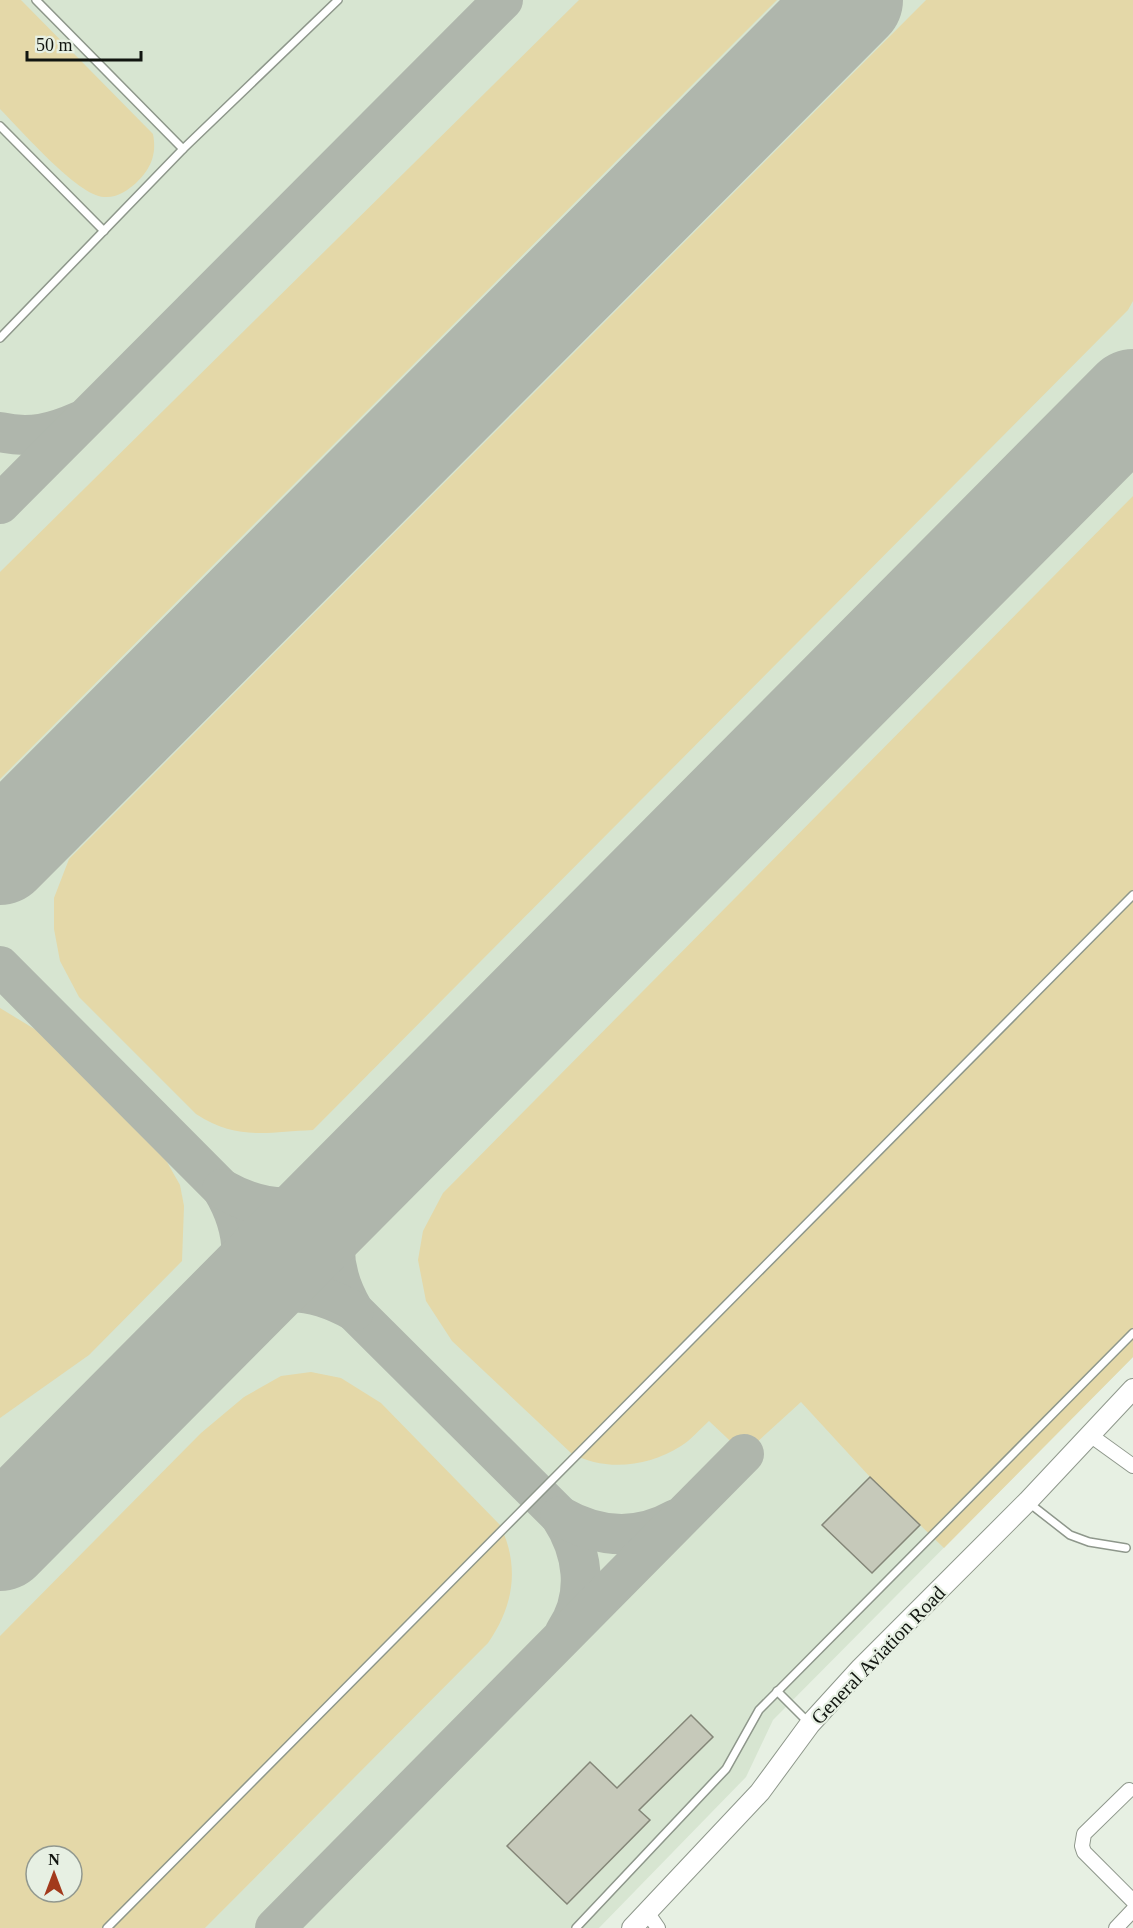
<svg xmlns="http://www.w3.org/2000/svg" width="1133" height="1928" viewBox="0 0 1133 1928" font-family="Georgia,serif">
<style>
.built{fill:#d7e5d1;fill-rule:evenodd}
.green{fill:#e4d8a8;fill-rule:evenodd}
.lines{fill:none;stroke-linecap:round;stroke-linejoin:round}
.taxiway{stroke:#afb6ac;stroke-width:40}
.runway{stroke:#afb6ac;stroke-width:102}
.building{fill:#c6c9ba;stroke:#848678;stroke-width:1.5}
.lane-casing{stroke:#8e978b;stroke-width:10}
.street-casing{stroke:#8e978b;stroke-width:16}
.secondary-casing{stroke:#8e978b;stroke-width:22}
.lane{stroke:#fff;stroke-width:7}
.street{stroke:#fff;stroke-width:14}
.secondary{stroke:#fff;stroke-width:20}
.labels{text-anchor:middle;stroke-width:4.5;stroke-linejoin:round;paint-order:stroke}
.street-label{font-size:20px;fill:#111510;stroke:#e7f0e3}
</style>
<rect width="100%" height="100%" fill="#e7f0e3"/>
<path class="built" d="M0 0H1133V1357L773 1720 746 1777 599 1928H0ZM36 1856H72V1892H36Z"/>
<g class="green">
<path d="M0 0H21L153 134C157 154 151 169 136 183 127 191 117 198 104 197 78 196 20 129 0 109Z"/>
<path d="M579 0H777L0 779V572Z"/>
<path d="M926 0H1133V301L1128 310 313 1130C267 1132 238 1141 196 1114L79 997 60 961 54 929V898L69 859Z"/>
<path d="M1133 496V1357L944 1548 870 1477 801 1402 744 1454 709 1421C700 1429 691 1440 681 1446 648 1467 605 1472 571 1453L452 1341 426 1301 418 1260 423 1231 443 1193Z"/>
<path d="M0 1008 41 1033 163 1155 180 1185 184 1206 182 1261 89 1355 0 1418Z"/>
<path d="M311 1372 341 1378 381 1403 500 1525C520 1566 514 1606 488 1643L205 1928H0V1636L201 1433 244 1397 281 1376ZM36 1856H72V1892H36Z"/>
</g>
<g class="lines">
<g class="taxiway">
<path d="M1120 413 1133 394"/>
<path d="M0 432C30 439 53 433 80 421"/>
<path d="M0 504 503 0"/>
<path d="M0 864 11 844"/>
<path d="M0 966 222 1189C248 1232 248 1274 222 1317"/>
<path d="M355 1183C328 1225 328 1268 354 1311L560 1516C583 1551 590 1595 565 1632"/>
<path d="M222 1189C270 1216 309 1213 355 1183"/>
<path d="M222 1317C267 1286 306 1284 354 1311"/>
<path d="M0 1497 146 1394"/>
<path d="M560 1516C598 1538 637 1541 676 1519"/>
<path d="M275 1928 744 1454"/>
</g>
<g class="runway">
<path d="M0 854 852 0"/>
<path d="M0 1540 1133 400"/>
</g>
</g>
<g class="building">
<path d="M870 1477 920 1525 872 1573 822 1525Z"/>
<path d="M691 1715 713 1737 639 1810 650 1820 567 1904 507 1846 590 1762 617 1788Z"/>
</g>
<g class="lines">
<defs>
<g id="lane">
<path d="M36 0 183 149"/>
<path d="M0 126 104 231"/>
<path d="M0 338 183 149 338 0"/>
<path d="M1029 1503 1070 1535 1089 1542 1126 1548"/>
<path d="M777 1691 809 1723"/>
<path d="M107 1928 1133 895"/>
<path d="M576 1928 726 1769 759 1710 1133 1333"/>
</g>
<g id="street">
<path d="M1090 1435 1133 1466"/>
<path d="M1129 1790 1084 1834 1082 1846 1084 1852 1133 1901"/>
<path d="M647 1912 658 1928"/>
<path d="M1116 1928 1133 1910"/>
</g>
<path id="secondary" d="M632 1928 760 1792 810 1724 861 1668 1028 1501 1133 1389"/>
</defs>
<use href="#lane" class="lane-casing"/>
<use href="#street" class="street-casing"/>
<use href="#secondary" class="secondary-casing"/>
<use href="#lane" class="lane"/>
<use href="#street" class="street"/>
<use href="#secondary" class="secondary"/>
</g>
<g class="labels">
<g class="street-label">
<text transform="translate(878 1655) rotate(-46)" y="7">General Aviation Road</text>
</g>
</g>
<g transform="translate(54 1874)"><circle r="28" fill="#e7f0e3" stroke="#91988f" stroke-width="1.5"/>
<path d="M0-4.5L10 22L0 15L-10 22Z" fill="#a23a1c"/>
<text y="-9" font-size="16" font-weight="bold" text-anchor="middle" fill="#111510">N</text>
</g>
<path d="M27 51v9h114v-9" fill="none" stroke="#111510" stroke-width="3"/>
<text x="36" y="51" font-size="18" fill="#111510" stroke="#e7f0e3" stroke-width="4.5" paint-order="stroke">50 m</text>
</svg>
